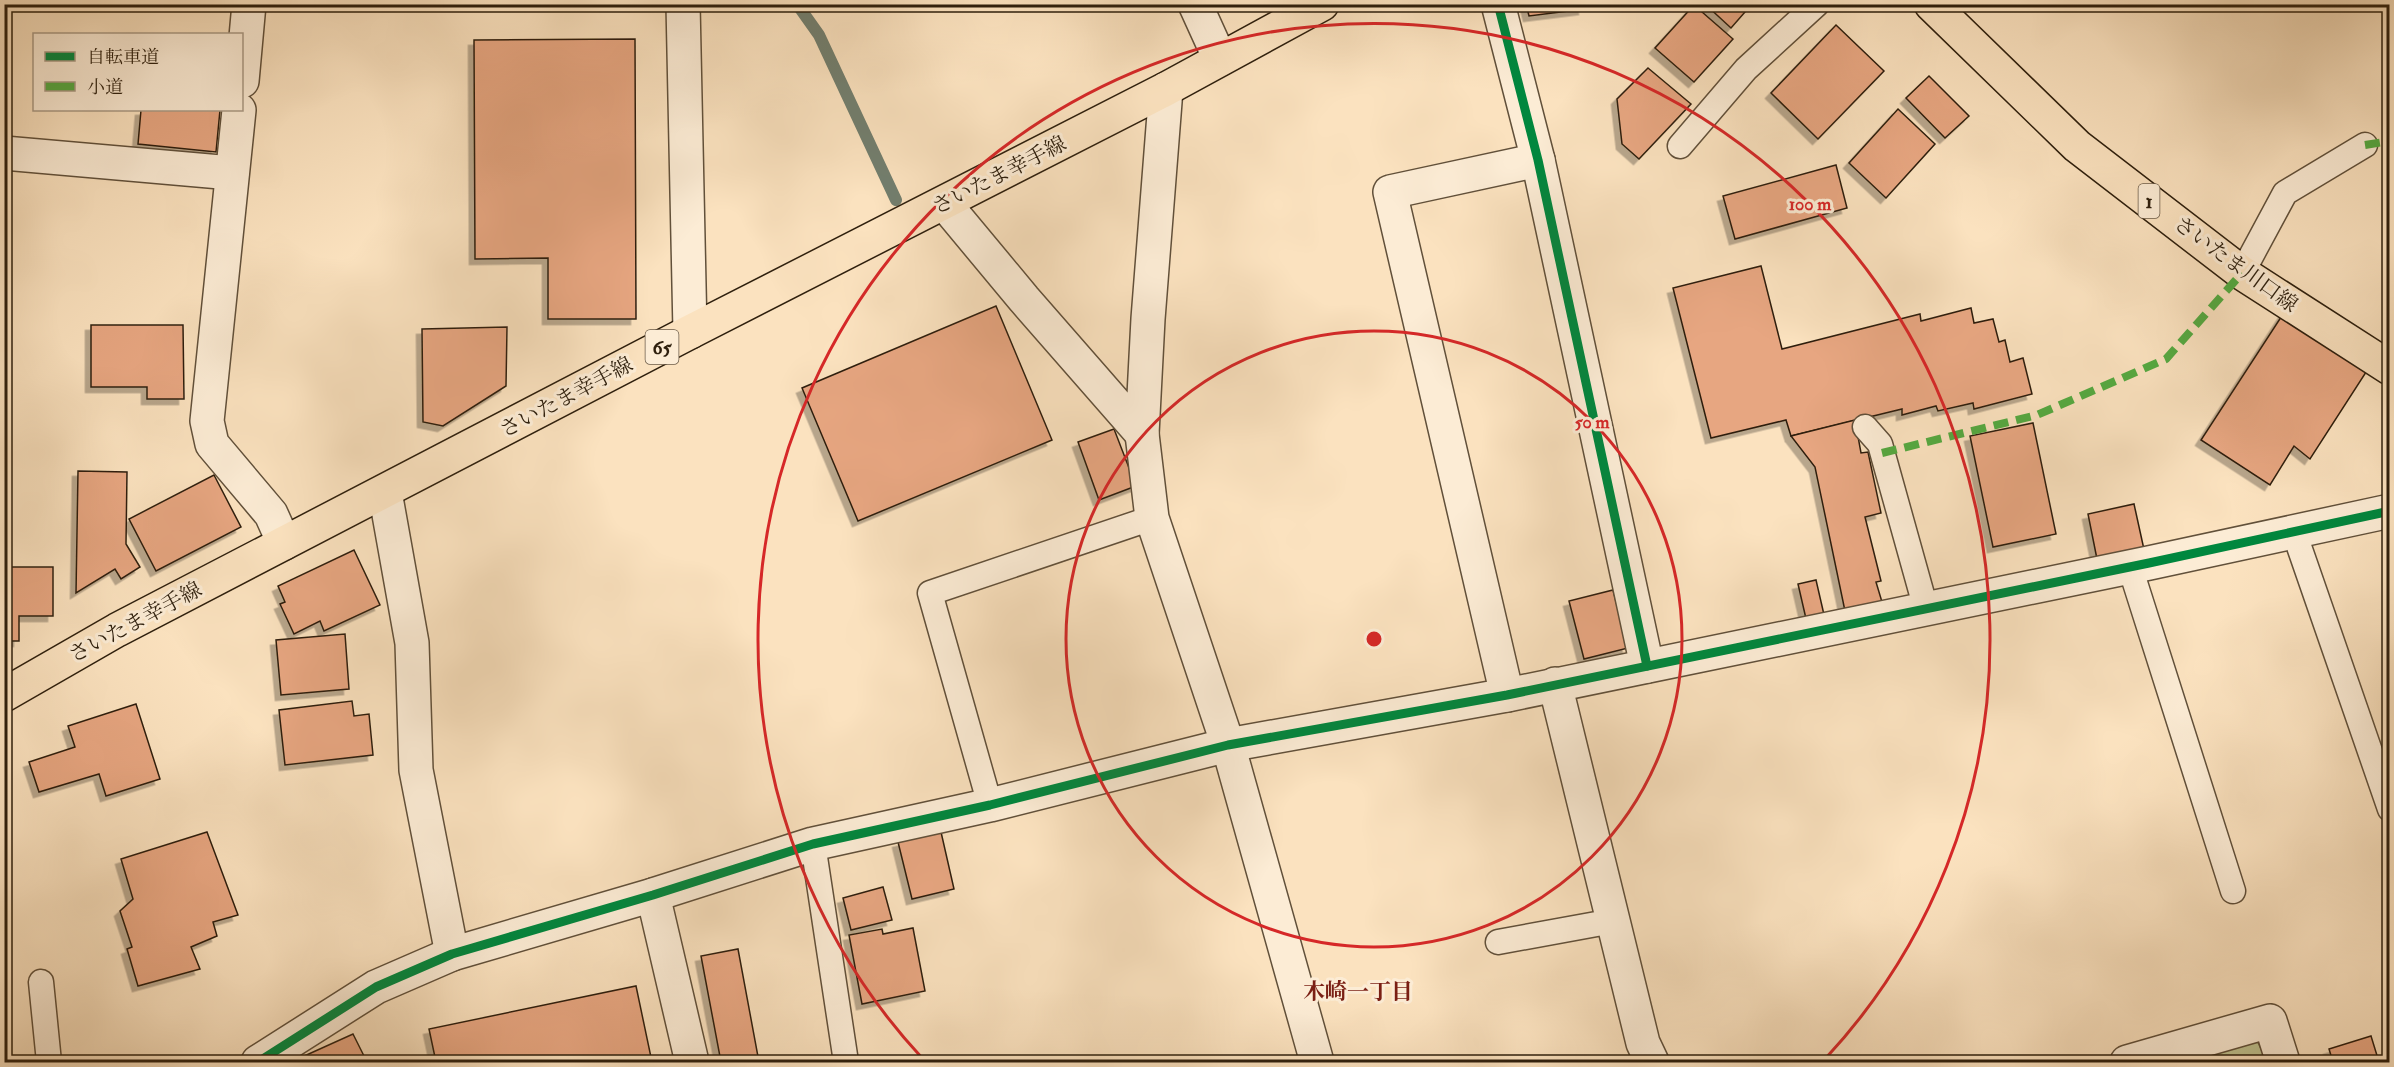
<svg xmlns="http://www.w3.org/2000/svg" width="2394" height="1067" viewBox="0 0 2394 1067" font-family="'IM FELL Double Pica','Noto Serif JP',serif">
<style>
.green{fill:#bfc391;stroke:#76714f;stroke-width:1.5}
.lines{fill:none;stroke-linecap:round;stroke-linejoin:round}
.stream{stroke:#727e6e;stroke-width:12}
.building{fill:#e7a681;stroke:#2e1f0d;stroke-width:1.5;filter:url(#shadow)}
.service-casing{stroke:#61503a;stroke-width:27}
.minor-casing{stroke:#61503a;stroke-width:36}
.primary-casing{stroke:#2e1f0d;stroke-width:36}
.service{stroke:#fcecd5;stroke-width:24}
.minor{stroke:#fcecd5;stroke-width:33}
.primary{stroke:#fbe2bf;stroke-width:33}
.quiet{stroke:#54aa41;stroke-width:8;stroke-dasharray:15 8;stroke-linecap:butt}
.cycleway-casing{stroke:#fcecd5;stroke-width:13}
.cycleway{stroke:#00873e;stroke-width:9}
.ring{fill:none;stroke:#d62828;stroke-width:3}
.labels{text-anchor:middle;stroke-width:6;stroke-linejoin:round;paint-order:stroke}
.shield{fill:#fcecd5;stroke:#6c5c49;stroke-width:1.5}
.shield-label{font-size:20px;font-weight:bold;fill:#2e1f0d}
.street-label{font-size:21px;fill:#2e1f0d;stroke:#fcecd5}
.neighbourhood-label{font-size:22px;font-weight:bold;fill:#7a1f14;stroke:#fcecd5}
.centre{fill:#d62828;stroke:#fcecd5;stroke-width:3}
.ring-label{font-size:18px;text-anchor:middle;font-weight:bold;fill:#d62828;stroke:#fcecd5;stroke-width:6;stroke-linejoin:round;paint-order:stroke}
</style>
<defs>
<filter id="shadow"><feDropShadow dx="-5.5" dy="5.5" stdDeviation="0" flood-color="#0004"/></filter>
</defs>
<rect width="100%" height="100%" fill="#fbe2bf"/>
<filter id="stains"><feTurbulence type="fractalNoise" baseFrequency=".00333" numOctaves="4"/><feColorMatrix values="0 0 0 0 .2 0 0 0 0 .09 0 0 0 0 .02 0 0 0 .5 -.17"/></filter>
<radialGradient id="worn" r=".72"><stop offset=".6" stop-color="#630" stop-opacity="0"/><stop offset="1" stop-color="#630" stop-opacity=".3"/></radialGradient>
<path class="green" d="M2255 1036 2267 1062H2199L2196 1050Z"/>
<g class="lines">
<path class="stream" d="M797 4 819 35 896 200"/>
</g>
<g class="building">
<path d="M1526 4H1583L1584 9 1529 16Z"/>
<path d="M1705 4H1752L1731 28Z"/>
<path d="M1694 5 1733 39 1694 82 1655 48Z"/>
<path d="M1836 25 1884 71 1818 139 1771 93Z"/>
<path d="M635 39 636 319H548V258L475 259 474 40Z"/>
<path d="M1648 68 1691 104 1639 159 1622 144 1617 99Z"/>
<path d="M1929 76 1969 116 1945 138 1906 98Z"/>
<path d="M1898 109 1935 144 1886 198 1849 163Z"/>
<path d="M141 110H220L216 152 138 144Z"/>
<path d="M1836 165 1847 208 1735 239 1723 196Z"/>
<path d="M1761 266 1782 349 1920 314 1921 321 1971 308 1974 323 1993 319 1999 342 2005 340 2010 362 2023 358 2032 394 1974 409 1973 403 1938 411 1936 406 1902 415V409L1791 436 1786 420 1711 438 1673 288Z"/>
<path d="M996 306 1052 440 858 521 802 388Z"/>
<path d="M2285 311 2370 366 2310 459 2294 446 2270 485 2201 440Z"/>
<path d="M91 325H183L184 399H147V387H91Z"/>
<path d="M507 327 506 386 443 426 423 422 422 329Z"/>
<path d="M1855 420 1861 453 1868 452 1881 513 1865 517 1881 581 1876 582 1882 602 1845 611 1815 467 1791 436Z"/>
<path d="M2033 423 2056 534 1993 547 1970 436Z"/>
<path d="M1114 429 1136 486 1099 500 1078 442Z"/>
<path d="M78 471 127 472 126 544 140 567 121 579 115 569 76 593Z"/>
<path d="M214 475 241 527 156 571 129 519Z"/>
<path d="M2134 504 2145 554 2098 564 2088 514Z"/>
<path d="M354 550 380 605 324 631 320 621 294 634 280 604 285 602 278 586Z"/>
<path d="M4 567H53V616H19V641H4Z"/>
<path d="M1816 580 1825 619 1807 623 1798 584Z"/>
<path d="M1613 590 1628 648 1584 659 1569 601Z"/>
<path d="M345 634 349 689 281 695 276 640Z"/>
<path d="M352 701 354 716 369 714 373 755 285 765 279 710Z"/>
<path d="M136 704 160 779 106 796 99 774 39 792 29 762 75 747 68 726Z"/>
<path d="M207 832 238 915 213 922 217 936 191 947 200 969 138 986 127 949 132 947 120 911 133 899 121 859Z"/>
<path d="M941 832 954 889 912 899 898 842Z"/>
<path d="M883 887 892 920 851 930 843 898Z"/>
<path d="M913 928 925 991 862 1004 849 935 882 929 883 934Z"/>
<path d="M738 949 759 1062H721L701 956Z"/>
<path d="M636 986 652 1062H436L429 1029Z"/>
<path d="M353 1034 367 1062H291Z"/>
<path d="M2371 1036 2379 1062H2333L2329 1049Z"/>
</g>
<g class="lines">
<defs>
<g id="service">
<path d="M1680 146 1746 69 1817 4"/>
<path d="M2242 273 2285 193 2365 145"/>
<path d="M1865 427 1880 444 1926 609"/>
<path d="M2294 532 2390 809"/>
<path d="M2130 567 2233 891"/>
<path d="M990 805 930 593 1152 518"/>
<path d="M813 844 846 1062"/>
<path d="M1498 942 1613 921"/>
<path d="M41 982 49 1062"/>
</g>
<g id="minor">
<path d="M683 4 690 332"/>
<path d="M1195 4 1220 59"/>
<path d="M1498 4 1538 160 1647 666"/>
<path d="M242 81 249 4"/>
<path d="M239 110 207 421 212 444 271 514 284 543"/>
<path d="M4 153 232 173"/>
<path d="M945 204 1024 299 1142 434 1148 319 1166 89"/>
<path d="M1142 434 1152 518 1228 745 1317 1062"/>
<path d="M385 492 412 643 416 770 452 954"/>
<path d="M1555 684 1643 1043 1652 1062"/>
<path d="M1507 695 1390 192 1538 160"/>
<path d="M653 895 692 1062"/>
<path d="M258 1062 376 987 452 954 653 895 813 844 990 805 1228 745 1507 695 2149 563 2390 511"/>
<path d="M2127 1062 2270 1021 2283 1062"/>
</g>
<g id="primary">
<path d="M1931 4 2077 146 2242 273 2390 368"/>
<path d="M4 695 117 630 690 332 1166 89 1322 4"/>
</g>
</defs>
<use href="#service" class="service-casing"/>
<use href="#minor" class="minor-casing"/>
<use href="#primary" class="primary-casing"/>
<use href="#service" class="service"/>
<use href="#minor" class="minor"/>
<use href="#primary" class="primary"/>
<g class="quiet">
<path d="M2365 145 2390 141"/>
<path d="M1882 453 2037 415 2166 359 2242 273"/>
</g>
<defs>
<g id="cycleway">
<path d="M1498 4 1538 160 1647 666"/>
<path d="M258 1062 376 987 452 954 653 895 813 844 990 805 1228 745 1507 695 2149 563 2390 511"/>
</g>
</defs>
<use href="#cycleway" class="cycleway-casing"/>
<use href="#cycleway" class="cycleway"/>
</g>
<g class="ring">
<circle cx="1374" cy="639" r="308"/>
<path d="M923 1059A616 616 0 1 1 1825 1059"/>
</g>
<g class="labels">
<g class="shield">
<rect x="2138.5" y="184" width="21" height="34" rx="4.5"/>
<rect x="645.5" y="330" width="33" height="34" rx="4.5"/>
</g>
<g class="shield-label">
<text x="2149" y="208">1</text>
<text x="662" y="354">65</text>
</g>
<g class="street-label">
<text transform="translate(999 175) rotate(-27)" y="7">さいたま幸手線</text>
<text transform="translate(2236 264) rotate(36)" y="7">さいたま川口線</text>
<text transform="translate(566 397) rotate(-28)" y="7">さいたま幸手線</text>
<text transform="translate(135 622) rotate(-28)" y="7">さいたま幸手線</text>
</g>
<g class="neighbourhood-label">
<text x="1358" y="999">木崎一丁目</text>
</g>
</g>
<circle cx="1374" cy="639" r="9" class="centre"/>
<g class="ring-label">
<text x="1810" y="210">100 m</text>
<text x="1592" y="428">50 m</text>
</g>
<rect width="2394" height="1067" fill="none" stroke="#fbe2bf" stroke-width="24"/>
<rect x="6" y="6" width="2382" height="1055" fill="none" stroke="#2e1f0d" stroke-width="3"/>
<rect x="12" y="12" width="2370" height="1043" fill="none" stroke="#2e1f0d" stroke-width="1.5"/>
<rect x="33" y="33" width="210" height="78" fill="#fcecd5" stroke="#aa9a85" stroke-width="1.5"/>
<rect x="45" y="52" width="30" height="9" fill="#00873e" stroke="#aa9a85" stroke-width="1.5"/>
<text x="87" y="63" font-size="18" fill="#2e1f0d">自転車道</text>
<rect x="45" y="82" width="30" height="9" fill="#54aa41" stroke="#aa9a85" stroke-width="1.5"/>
<text x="87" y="93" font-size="18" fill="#2e1f0d">小道</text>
<rect width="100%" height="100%" filter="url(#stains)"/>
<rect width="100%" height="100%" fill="url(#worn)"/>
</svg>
